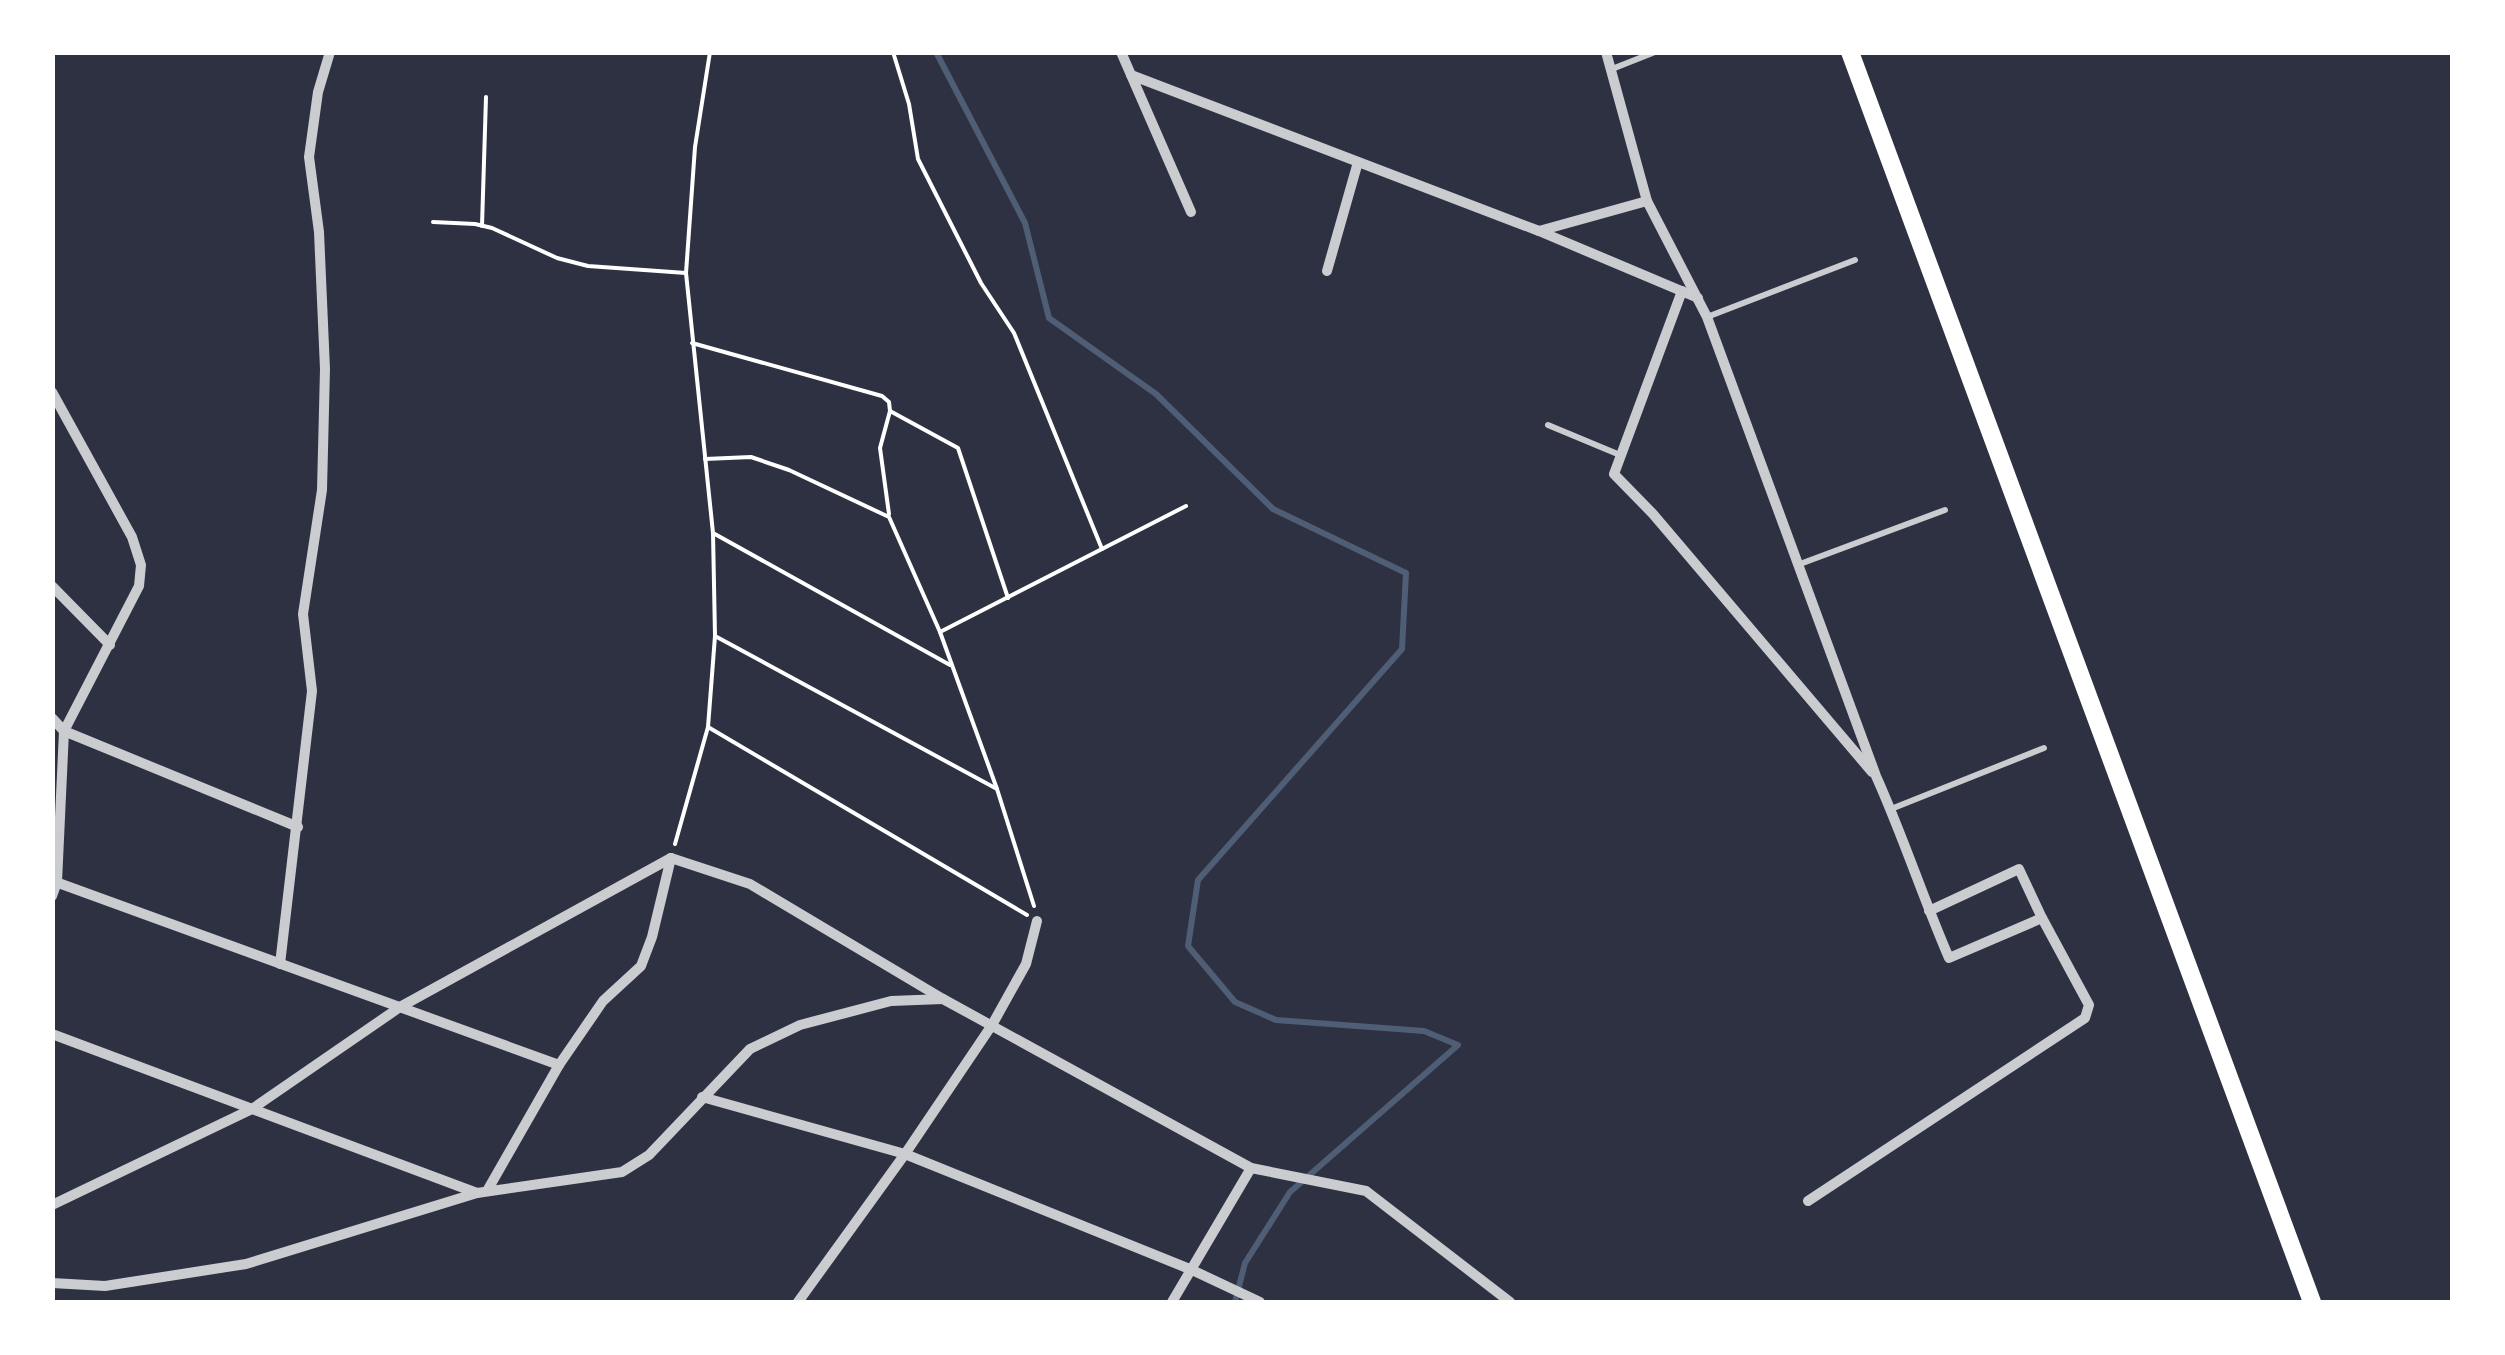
<svg xmlns="http://www.w3.org/2000/svg" width="2505" height="1355" viewBox="0 0 2505 1355" font-family="Rubik,sans-serif">
<style>
.lines{fill:none;stroke-linecap:round;stroke-linejoin:round}
.stream{stroke:#4f5d75;stroke-width:6}
.path{stroke:#fff;stroke-width:4}
.service{stroke:#caccd0;stroke-width:6}
.minor{stroke:#caccd0;stroke-width:10}
.secondary{stroke:#fff;stroke-width:18}
</style>
<rect width="100%" height="100%" fill="#2d3142"/>
<g class="lines">
<path class="stream" d="M936 52 1025 223 1049 318 1156 394 1273 509 1406 573 1402 649 1198 880 1188 946 1235 1002 1276 1020 1424 1031 1458 1045 1290 1192 1245 1263 1235 1302"/>
<g class="path">
<path d="M893 52 909 104 918 159 981 283 1014 333 1102 549"/>
<path d="M433 222 475 224 492 228 557 258 588 266 686 273"/>
<path d="M482 226 486 97"/>
<path d="M692 343 882 396 889 402 890 411"/>
<path d="M890 411 958 448 1008 598"/>
<path d="M705 459 751 457 789 470 889 517 940 632 997 789 1034 906"/>
<path d="M889 514 880 448 890 411"/>
<path d="M713 533 950 665"/>
<path d="M940 632 1186 506"/>
<path d="M715 636 997 789"/>
<path d="M708 727 1027 915"/>
<path d="M675 844 708 727 715 636 713 533 686 273 695 147 710 52"/>
</g>
<g class="service">
<path d="M1612 69 1655 52"/>
<path d="M1707 317 1855 260"/>
<path d="M1548 425 1620 455"/>
<path d="M1800 564 1945 510"/>
<path d="M1891 809 2044 748"/>
</g>
<g class="minor">
<path d="M1121 52 1191 212"/>
<path d="M1606 52 1647 201 1707 317 1876 776C1903 836 1923 898 1949 958L2042 918 2019 869 1929 911"/>
<path d="M1131 75 1539 231 1698 298"/>
<path d="M1539 231 1647 201"/>
<path d="M1327 271 1358 162"/>
<path d="M1682 291 1614 474 1653 514 1872 772"/>
<path d="M52 392 132 537 141 565 139 586 64 731 57 882 52 896"/>
<path d="M52 586 110 645"/>
<path d="M52 718 64 731 298 827"/>
<path d="M671 858 750 884 943 999 1251 1168 1366 1191 1510 1302"/>
<path d="M53 881 559 1065"/>
<path d="M280 964 312 691 303 614 322 490 325 369 319 232 309 157 318 92 330 52"/>
<path d="M52 1034 477 1193"/>
<path d="M702 1097 905 1154 1192 1270 1260 1302"/>
<path d="M487 1191 559 1065 603 1001 641 966 652 937 671 858"/>
<path d="M1808 1201 2085 1018 2089 1005 2042 918"/>
<path d="M52 1205 252 1109 400 1007 671 858"/>
<path d="M52 1283 105 1286 246 1264 477 1193 622 1172 649 1155 750 1049 800 1025 891 1001 943 999"/>
<path d="M798 1302 905 1154 992 1025 1026 964 1037 921"/>
<path d="M1172 1302 1251 1168"/>
</g>
<path class="secondary" d="M1850 52 2312 1302"/>
</g>
<rect width="2505" height="1355" fill="none" stroke="#ffffff" stroke-width="110"/>
</svg>
